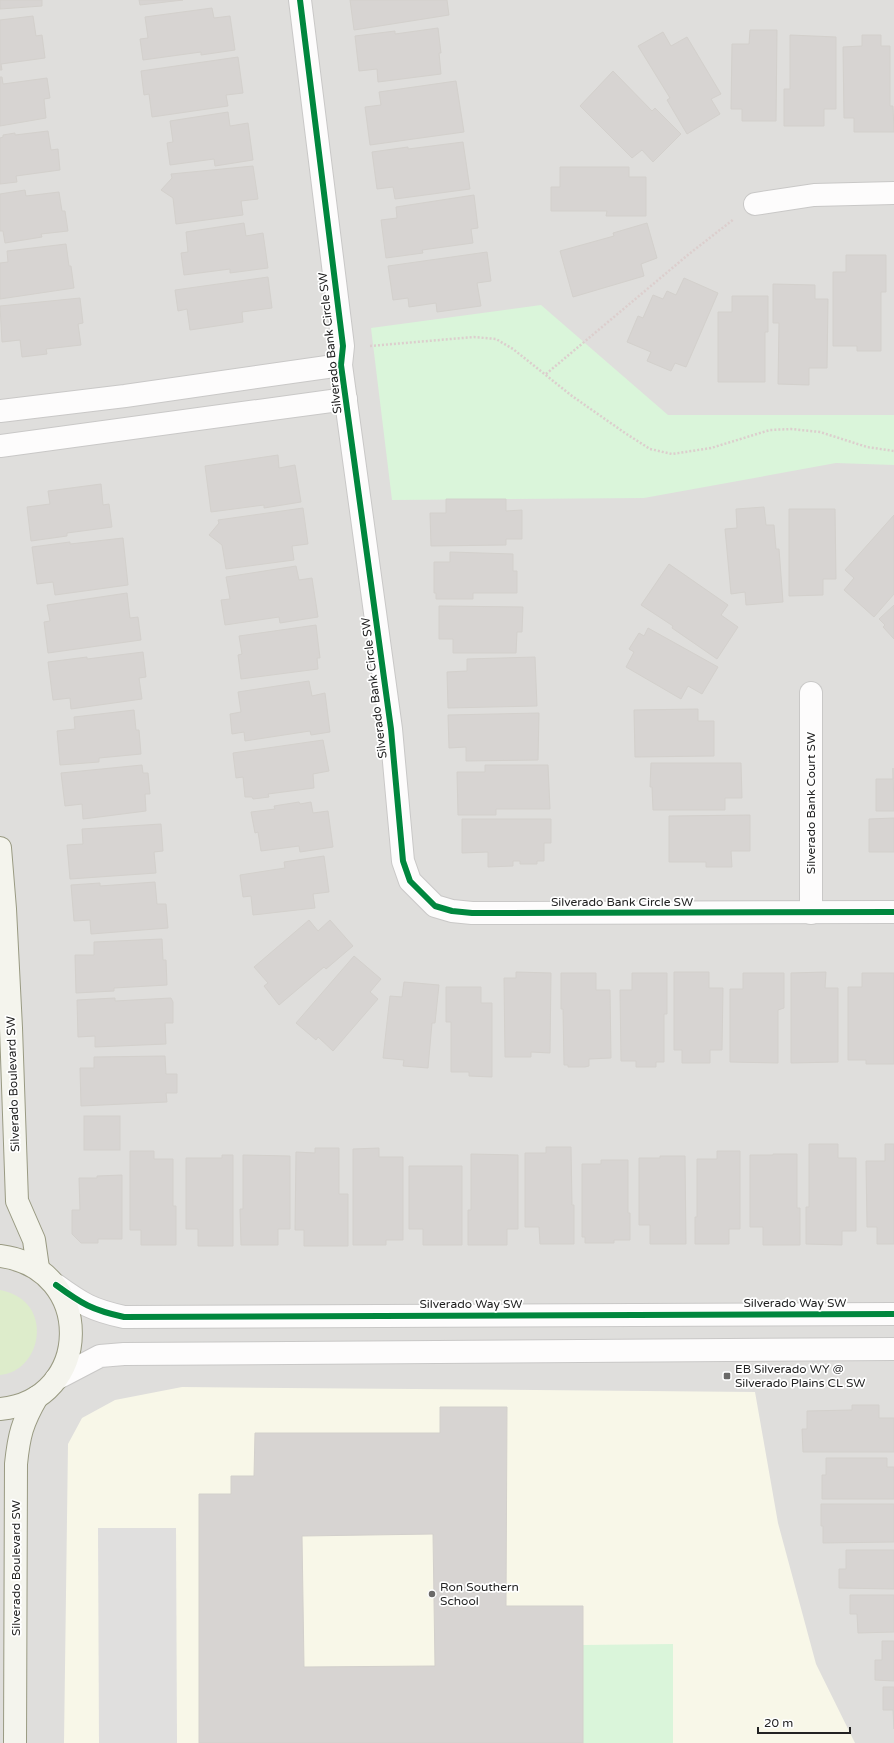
<svg xmlns="http://www.w3.org/2000/svg" width="894" height="1743" viewBox="0 0 894 1743" font-family="'Varela Round',sans-serif">
<style>
.residential{fill:#dfdedc}
.education{fill:#f8f7e8}
.grass{fill:#ddeccb}
.park{fill:#daf5da}
.parking{fill:#e0dfde}
.building{fill:#d7d4d2;stroke:#d3d0cc;fill-rule:evenodd}
.lines{fill:none;stroke-linecap:round;stroke-linejoin:round}
.street-casing{stroke:#c9c8c7;stroke-width:24}
.secondary-casing{stroke:#999a82;stroke-width:24}
.path{stroke:#dccecd;stroke-width:2.5;stroke-dasharray:2 2;stroke-linecap:butt}
.street{stroke:#fdfcfc;stroke-width:22}
.secondary{stroke:#f4f4ed;stroke-width:22}
.cycleway-casing{stroke:#fff;stroke-width:8}
.cycleway{stroke:#00873e;stroke-width:6}
.poi-dot{fill:#6a6968;stroke:#fff;stroke-width:1.5}
.labels{text-anchor:middle;stroke-width:3.5;stroke-linejoin:round;paint-order:stroke}
.street-label{font-size:12px;fill:#222;stroke:#fff}
.poi-label{font-size:12px;fill:#222;stroke:#fff;text-anchor:start}
</style>
<rect width="100%" height="100%" fill="#f0eeeb"/>
<rect class="residential" x="0" y="0" width="894" height="1743"/>
<path class="education" d="M182 1387 755 1392 778 1523 816 1664 855 1743H64L68 1444 82 1418 115 1400Z"/>
<path class="grass" d="M0 1290C9 1292 18 1295 25 1302 49 1325 35 1372 0 1375Z"/>
<g class="park">
<path d="M541 305 668 415H894V465L836 463 644 498 392 500 371 328Z"/>
<path d="M673 1644V1743H583L582 1645Z"/>
</g>
<path class="parking" d="M98 1528H176L177 1743H99Z"/>
<g class="building">
<path d="M0 0H42V6L0 9Z"/>
<path d="M139 0H183L140 5Z"/>
<path d="M350 0H447L449 15 354 30Z"/>
<path d="M212 8 214 18 230 16 235 50 201 55V52L143 60 140 39 148 38 145 17Z"/>
<path d="M33 16 36 36 42 35 45 58 1 64 2 70H0V20Z"/>
<path d="M438 28 441 53H439L441 74 378 82 377 69 359 71 355 36 395 31V34Z"/>
<path d="M750 30H777L776 121H742V109H731L732 44H749Z"/>
<path d="M663 32 671 46 687 37 721 94 711 99 720 114 687 134 667 100 670 98 638 46Z"/>
<path d="M790 35 836 37V109H824V126H784V89H790Z"/>
<path d="M862 35H881V46H890V106H893L894 132H854V118H844L843 47 862 46Z"/>
<path d="M238 57 243 93 226 95 228 106 152 117 149 94 144 95 141 71Z"/>
<path d="M613 71 652 111 655 108 681 134 653 162 642 150 632 158 580 106Z"/>
<path d="M0 77H2L3 84 47 78 50 98 44 99 46 118 0 126Z"/>
<path d="M456 81 464 132 370 145 365 107 381 105 379 92Z"/>
<path d="M228 112 230 126 248 123 253 160 215 166 214 159 170 165 167 143 173 142 170 121Z"/>
<path d="M48 131 51 150 58 149 60 170 16 176 17 182 0 184V138L3 137V135L15 133V135Z"/>
<path d="M463 142 470 189 395 199 393 187 377 189 372 152 408 147V149Z"/>
<path d="M253 166 258 199 241 201 243 215 176 224 173 198 161 190 172 178 171 174Z"/>
<path d="M560 167H629V177H646V216H606L607 211H551V187H560Z"/>
<path d="M25 190 26 196 59 192 62 211H65L68 231 41 234 42 237 5 243 3 231H0V194Z"/>
<path d="M474 195 478 228 471 229 473 243 422 250 423 253 386 258 381 220 397 218 396 207Z"/>
<path d="M244 223 246 236 263 233 268 268 230 273V269L184 275 181 253 188 252 186 232Z"/>
<path d="M647 223 657 258 641 264 644 276 573 297 560 251 614 236 613 233Z"/>
<path d="M66 244 69 266H71L74 288 0 299V263L8 262 7 251Z"/>
<path d="M487 252 491 281 477 283 481 306 437 312 436 303 409 307 408 298 393 300 388 266Z"/>
<path d="M846 255H886V292H881V351H857V346H833V272H846Z"/>
<path d="M268 277 272 308 242 312 243 322 190 330 187 309 178 311 175 290Z"/>
<path d="M684 278 718 293 686 367 675 363 671 371 647 361 651 352 627 342 638 316 643 318 653 295 663 299 667 291 676 295Z"/>
<path d="M773 284 815 285V299H828L827 368H809V385L778 384 779 323H773Z"/>
<path d="M732 296H768V332H765V382H718V312H732Z"/>
<path d="M80 298 83 323 78 324 81 345 46 349 47 354 22 357 20 340 2 342 0 306Z"/>
<path d="M278 455 279 468 295 465 301 502 264 508V505L211 512 205 466Z"/>
<path d="M101 484 103 505 109 504 112 527 67 533V536L31 541 27 507 50 504 48 491Z"/>
<path d="M446 499H506V511L522 510V539H506V545L431 546 430 513H446Z"/>
<path d="M764 507 766 525H774L776 549H779L783 602 746 605 745 592 731 594 725 529 737 528 736 509Z"/>
<path d="M303 508 308 544 292 546 294 560 226 569 222 545 209 535 219 523 218 520Z"/>
<path d="M789 509H835L836 579H823V595L789 596Z"/>
<path d="M894 515V594L874 617 844 590 854 578 845 570Z"/>
<path d="M123 538 128 585 55 595 53 582 37 584 32 547 70 542V544Z"/>
<path d="M450 552 513 554V571H517V593H473V599H436V593H434V562H450Z"/>
<path d="M669 564 728 605 721 615 738 627 717 659 672 628 673 626 641 605Z"/>
<path d="M296 566 299 580 312 578 318 617 280 623 279 617 225 625 221 600 230 599 226 577Z"/>
<path d="M127 593 130 618 138 617 141 640 48 653 44 622 50 621 47 605Z"/>
<path d="M894 605V639L883 627 885 625 879 619Z"/>
<path d="M439 606 523 607 522 632H517L516 653H453V639H439Z"/>
<path d="M316 625 320 658H317L318 669 241 679 238 655 242 654 239 636Z"/>
<path d="M648 628 718 667 702 694 688 686 681 699 626 667 634 652 629 649 639 633 644 636Z"/>
<path d="M143 652 146 677 139 678 142 699 71 709 70 698 53 700 48 662 87 657V659Z"/>
<path d="M535 657 537 706 448 708 447 672 467 671V659Z"/>
<path d="M309 681 312 696 325 693 330 732 311 735 310 731 245 741 244 732 232 734 230 714 241 712 238 692Z"/>
<path d="M698 709V721H714V756L635 757 634 710Z"/>
<path d="M134 710 136 730H139L141 754 99 758V762L60 765 57 731 75 729 74 717Z"/>
<path d="M539 713 538 760 466 761V747L449 748 448 715Z"/>
<path d="M323 740 329 771 313 774 314 788 268 794 269 797 253 799 252 797H245L243 777 236 778 233 753Z"/>
<path d="M651 763H741L742 798H725V810H653L652 787H650Z"/>
<path d="M142 765 143 773H148L150 794H145L146 811 83 819 82 804 65 806 61 773Z"/>
<path d="M485 765H548L550 809H496V815H458L457 772H485Z"/>
<path d="M893 768 894 811H876V779H893Z"/>
<path d="M299 802 300 804 311 802 313 813 328 811 333 847 300 852 299 846 261 851 258 832 255 833 251 812 275 809 274 806Z"/>
<path d="M750 815V851H731L732 867H706V862H669V816Z"/>
<path d="M894 818V852H869V819Z"/>
<path d="M462 819H551V843H544V861H537V864H520V861H513V866L488 867V852L462 853Z"/>
<path d="M161 824 163 851 154 852 156 873 70 879 67 845 83 844 82 829Z"/>
<path d="M324 856 329 892 313 894 315 908 253 915 251 896 243 897 240 875 285 868 284 862Z"/>
<path d="M155 882 157 904H166L168 928 91 934 90 920 74 921 71 885 100 883V886Z"/>
<path d="M309 920 318 931 330 920 353 946 326 969 324 967 279 1005 264 986 268 983 254 967Z"/>
<path d="M162 939 163 960H166L167 985 114 988V991L76 993 75 955H94V942Z"/>
<path d="M354 956 381 979 370 992 378 999 333 1051 318 1037 316 1040 296 1023Z"/>
<path d="M516 972 551 973 550 1053 531 1052V1057H505L504 978H516Z"/>
<path d="M674 972H709V988H723L722 1050H710V1063H682V1050H674Z"/>
<path d="M826 972 825 988H838V1062L791 1063V973Z"/>
<path d="M561 973H596V990H610L611 1058 589 1059V1066L585 1067H568V1065H564L563 1009H561Z"/>
<path d="M632 973H667V1014H664V1062H656V1067H636V1061H621L620 990H632Z"/>
<path d="M743 973H784V1008L778 1010V1063L730 1062V989H743Z"/>
<path d="M862 973H894V1064H866V1060H848V987H862Z"/>
<path d="M404 982 439 985 435 1023H432L428 1068 403 1066 404 1060 383 1058 390 996 402 997Z"/>
<path d="M446 987H481V1003H492V1077L469 1076V1072H451V1022H446Z"/>
<path d="M115 998V1001L171 998 173 1002V1023H165L166 1044 95 1047V1036L78 1037 77 1000Z"/>
<path d="M165 1056 166 1074H177V1093H166L167 1102 81 1106 80 1068H94V1057Z"/>
<rect x="84" y="1116" width="36" height="34"/>
<path d="M809 1144H838V1158H856V1231H842V1245L806 1244V1207H809Z"/>
<path d="M885 1144H894V1244H877V1227H867L866 1161H885Z"/>
<path d="M546 1147H571L572 1205H574V1244H540L539 1227H525V1153H546Z"/>
<path d="M315 1148H339V1194H348V1246H304V1230H295L296 1152 315 1153Z"/>
<path d="M379 1148V1157H403V1240H386V1245H353V1149Z"/>
<path d="M130 1151H154V1159H173V1206H176V1245H141V1230H130Z"/>
<path d="M717 1151H740V1229H729V1244H695V1217H697V1159H717Z"/>
<path d="M471 1154 518 1155V1229H507V1245H468V1210H471Z"/>
<path d="M773 1154H797V1208H800V1245H763V1227H750V1155H773Z"/>
<path d="M222 1155H233V1246H198V1229H186V1158H222Z"/>
<path d="M243 1155 290 1156V1229H278V1245H241L240 1209H243Z"/>
<path d="M660 1156H685L686 1244H650V1225H639V1158H660Z"/>
<path d="M601 1160H628V1213H630V1240H614V1243H585V1237H582V1164H601Z"/>
<path d="M409 1166H462V1245H423V1229H409Z"/>
<path d="M122 1175V1239H98V1243H81L72 1234V1210H80L79 1178H97V1176Z"/>
<path d="M852 1405H879V1418H894V1452H803L802 1429H807V1411L852 1410Z"/>
<path d="M440 1407H507L506 1606H583V1743H199V1494H231V1476H254L255 1433H440ZM433 1534 435 1666 304 1667 302 1536Z"/>
<path d="M826 1458H887V1467H894V1499H822V1475H826Z"/>
<path d="M821 1504H894V1542L823 1543V1526H821Z"/>
<path d="M846 1550H894V1589L839 1588V1569H846Z"/>
<path d="M850 1595H894V1632L858 1633 857 1614H850Z"/>
<path d="M882 1641H894V1681L875 1680V1660H882Z"/>
<path d="M883 1687H894V1729L893 1710H883Z"/>
</g>
<g class="lines">
<defs>
<g id="street">
<path d="M300 0 343 346 341 365 391 729 403 861 410 881 435 906 452 911 472 913 894 912"/>
<path d="M755 204 814 195 894 193"/>
<path d="M0 411 125 396 341 365"/>
<path d="M0 446 346 399"/>
<path d="M811 913V693"/>
<path d="M56 1285C82 1304 92 1310 124 1317L894 1314"/>
<path d="M56 1379 100 1356 124 1354 894 1349"/>
</g>
<g id="secondary">
<path d="M0 848 5 909 11 1028 17 1201 34 1240 38 1268"/>
<path d="M0 1256C96 1268 93 1401 0 1409"/>
<path d="M15 1743 16 1464C19 1435 22 1423 37 1397"/>
</g>
</defs>
<use href="#street" class="street-casing"/>
<use href="#secondary" class="secondary-casing"/>
<g class="path">
<path d="M370 346 474 337 496 339 513 349 572 396 625 433 650 449 672 454 711 448 770 430 791 429 820 432 867 447 894 451"/>
<path d="M546 374 689 254 734 219"/>
</g>
<use href="#street" class="street"/>
<use href="#secondary" class="secondary"/>
<defs>
<g id="cycleway">
<path d="M300 0 343 346 341 365 391 729 403 861 410 881 435 906 452 911 472 913 894 912"/>
<path d="M56 1285C82 1304 92 1310 124 1317L894 1314"/>
</g>
</defs>
<use href="#cycleway" class="cycleway-casing"/>
<use href="#cycleway" class="cycleway"/>
</g>
<g class="poi-dot">
<rect x="723" y="1372" width="8" height="8" rx="2"/>
<circle cx="432" cy="1594" r="4"/>
</g>
<g class="labels">
<g class="street-label">
<text transform="translate(330 343) rotate(-96)" y="4">Silverado Bank Circle SW</text>
<text transform="translate(374 688) rotate(-97)" y="4">Silverado Bank Circle SW</text>
<text transform="translate(811 803) rotate(-90)" y="4">Silverado Bank Court SW</text>
<text x="622" y="906">Silverado Bank Circle SW</text>
<text transform="translate(13 1084) rotate(-92)" y="4">Silverado Boulevard SW</text>
<text x="795" y="1307">Silverado Way SW</text>
<text x="471" y="1308">Silverado Way SW</text>
<text transform="translate(16 1568) rotate(-90)" y="4">Silverado Boulevard SW</text>
</g>
<g class="poi-label">
<text x="735" y="1373">EB Silverado WY @<tspan x="735" dy="14">Silverado Plains CL SW</tspan></text>
<text x="440" y="1591">Ron Southern<tspan x="440" dy="14">School</tspan></text>
</g>
</g>
<path d="M758 1727v6h92v-6" fill="none" stroke="#222222" stroke-width="2"/>
<text x="764" y="1727" font-size="12" fill="#222222" stroke="#ffffff" stroke-width="3" paint-order="stroke">20 m</text>
</svg>
